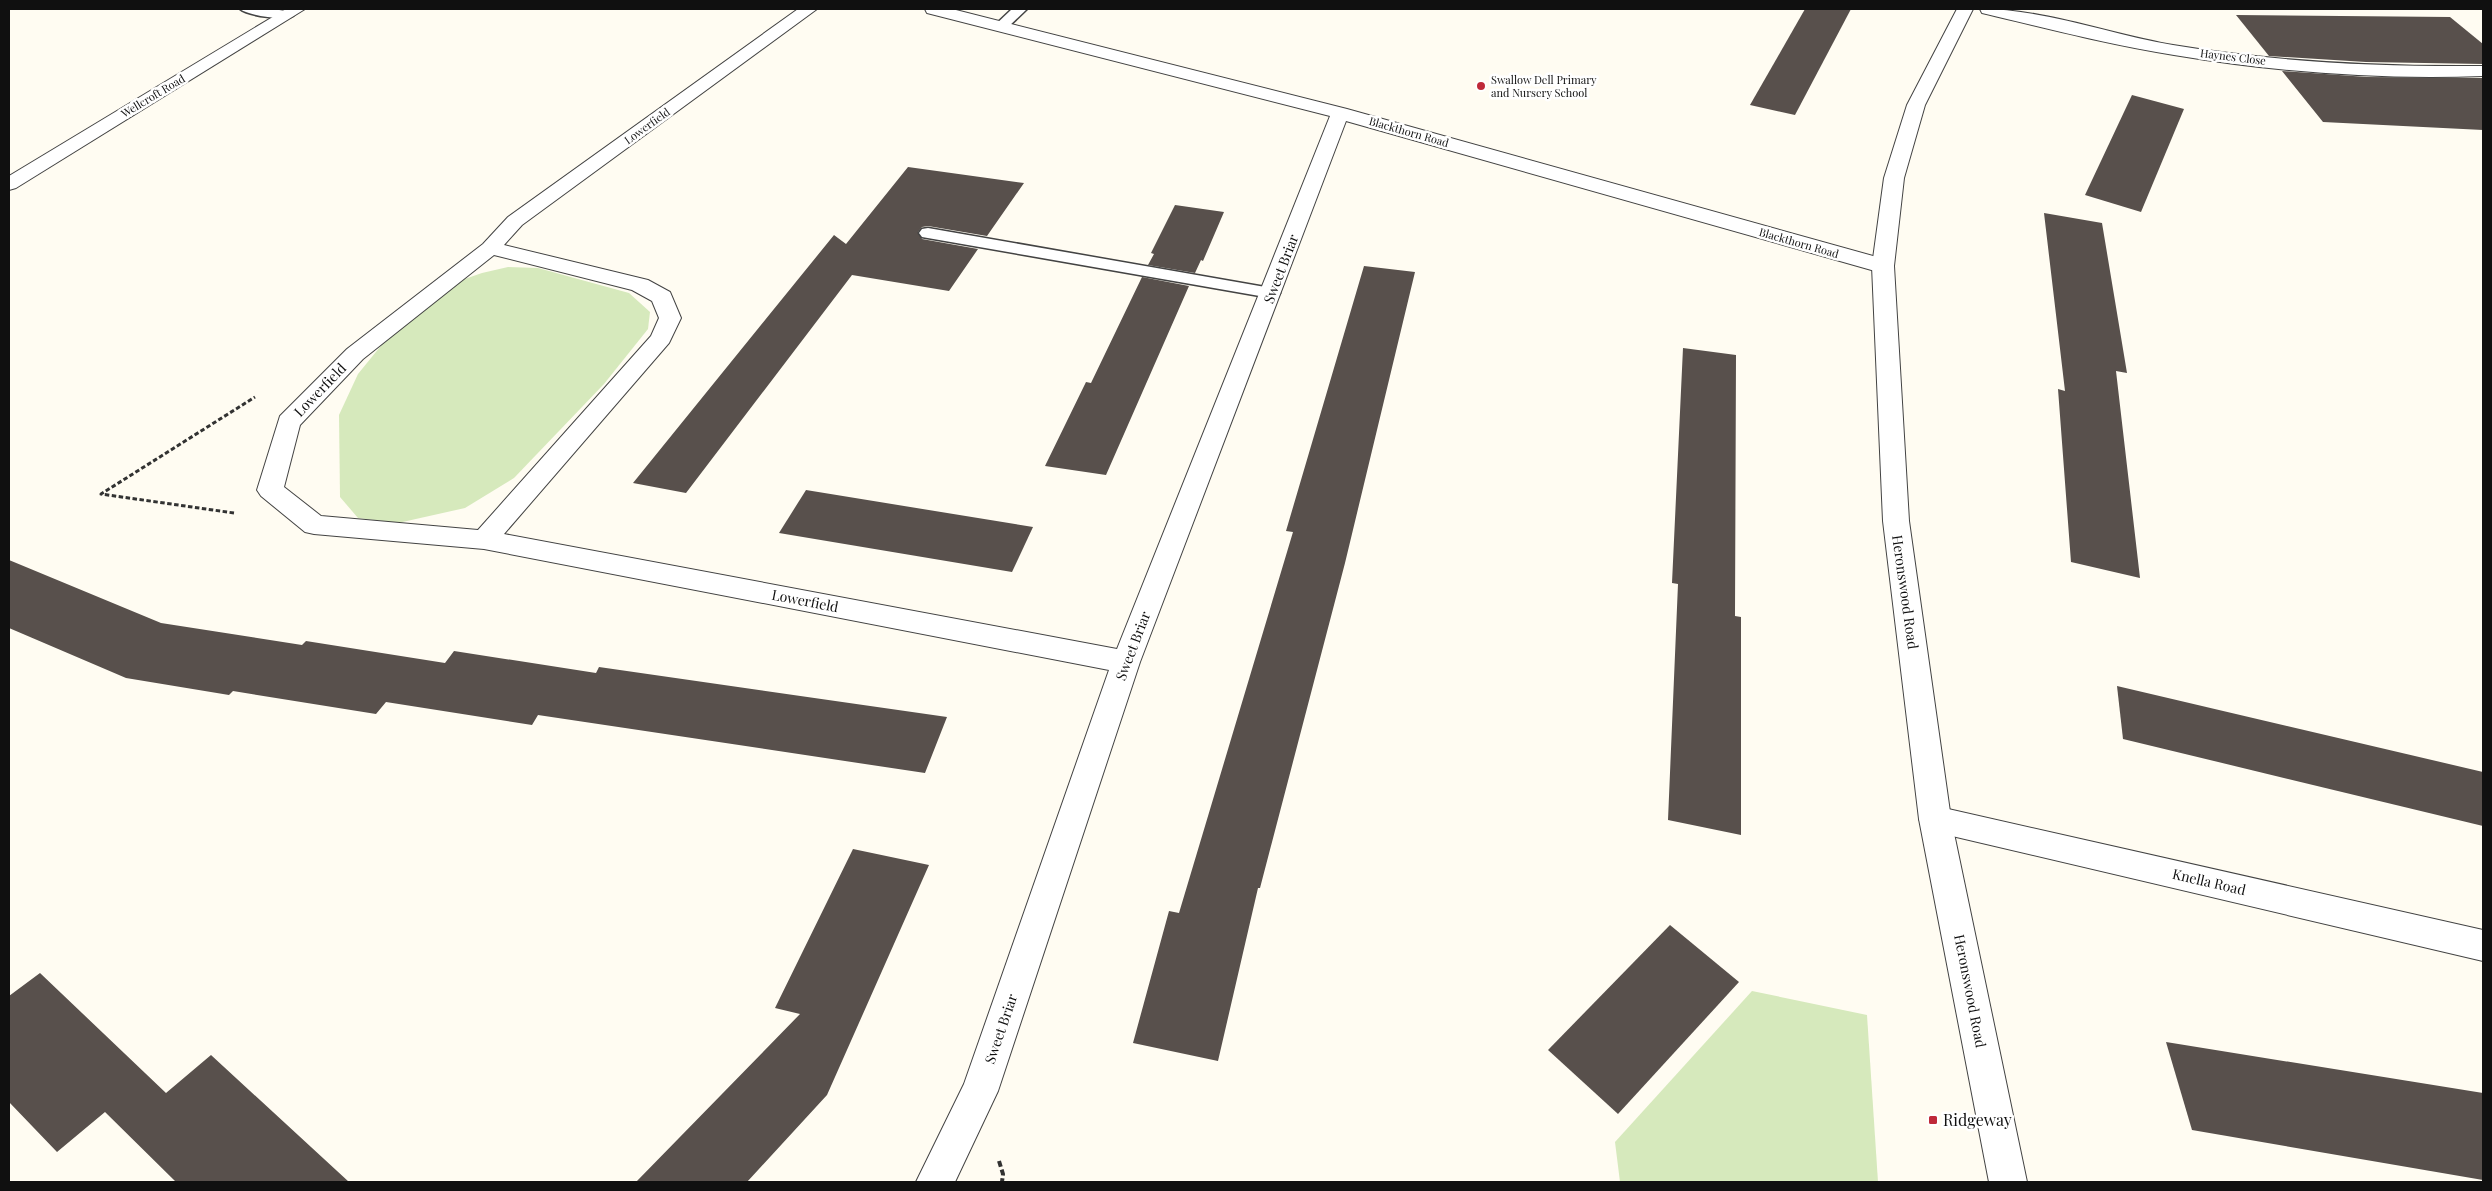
<svg xmlns="http://www.w3.org/2000/svg" width="2492" height="1191" viewBox="0 0 2492 1191" font-family="'Playfair Display',serif">
<style>
.green{fill:#d6e9bc}
.building{fill:#58504c}
.lines{fill:none;stroke-linecap:round;stroke-linejoin:round}
.service-casing{stroke:#434343;stroke-width:3}
.minor-casing{stroke:#434343;stroke-width:2}
.tertiary-casing{stroke:#434343;stroke-width:2}
.path-far1{stroke:#323232;stroke-width:3;stroke-dasharray:4.5 2.5;stroke-linecap:butt}
.path{stroke:#323232;stroke-width:4;stroke-dasharray:6 3;stroke-linecap:butt}
.service{fill:#fff;fill-rule:evenodd}
.minor{fill:#fff;fill-rule:evenodd}
.tertiary{fill:#fff;fill-rule:evenodd}
.poi-dot{fill:#bf2939;stroke:#fff;stroke-width:2}
.labels{text-anchor:middle;stroke-width:5;stroke-linejoin:round;paint-order:stroke}
.far-street-label{font-size:11px;fill:#101010;stroke:#fff}
.far-poi-label{font-size:11px;fill:#101010;stroke:#fff;text-anchor:start}
.street-label{font-size:14px;fill:#101010;stroke:#fff}
.near-poi-label{font-size:16px;fill:#101010;stroke:#fff;text-anchor:start}
</style>
<rect width="100%" height="100%" fill="#fffcf2"/>
<g class="green">
<path d="M508 267 538 268 629 293 650 312 648 329 604 384 514 478 465 508 398 523 358 518 340 497 339 415 358 374 384 342 459 281 482 273Z"/>
<path d="M1752 991 1867 1015 1878 1182H1620L1615 1142Z"/>
</g>
<g class="building">
<path d="M1805 9H1851L1795 115 1750 105Z"/>
<path d="M2236 15 2450 17 2483 44V64L2366 62 2269 56Z"/>
<path d="M2282 71 2367 77 2483 78V130L2323 122Z"/>
<path d="M2132 95 2184 109 2141 212 2085 195Z"/>
<path d="M908 167 1024 183 987 236 928 226 922 227 918 232 922 239 978 249 949 291 852 275 686 493 633 483 834 235 846 244Z"/>
<path d="M1175 205 1224 212 1203 261 1201 260 1195 273 1148 265 1154 254 1151 253Z"/>
<path d="M2044 213 2102 223 2127 373 2116 371 2140 578 2071 562 2058 389 2065 391Z"/>
<path d="M1364 266 1415 272 1345 563 1260 888H1258L1218 1061 1133 1043 1169 911 1179 913 1293 532 1286 531Z"/>
<path d="M1142 277 1189 286 1106 475 1045 466 1086 382 1091 383Z"/>
<path d="M1683 348 1736 355 1735 616 1741 617V835L1668 820 1678 584 1672 583Z"/>
<path d="M806 490 1033 527 1012 572 779 533Z"/>
<path d="M9 560 161 623 302 645 306 641 445 663 454 651 596 673 599 667 947 717 925 773 538 715 532 725 386 702 376 714 233 691 229 695 126 678 9 628Z"/>
<path d="M2117 686 2483 772V826L2123 739Z"/>
<path d="M853 849 929 865 827 1095 747 1182H636L800 1014 775 1008Z"/>
<path d="M1670 925 1739 982 1618 1114 1548 1050Z"/>
<path d="M40 973 166 1093 211 1055 349 1182H176L105 1112 57 1152 9 1102V996Z"/>
<path d="M2166 1042 2483 1093V1180L2192 1130Z"/>
</g>
<g class="lines">
<defs>
<g id="service">
<path d="M240 9H273L292 12 294 15C288 22 246 15 240 9Z"/>
<path d="M1012 9H1027L1006 29H996L994 26Z"/>
<path d="M928 228 1271 288 1277 289 1280 293 1277 297 1271 298 922 237 919 233 922 229Z"/>
</g>
<g id="minor">
<path d="M286 9H305L16 188 9 190V176Z"/>
<path d="M798 9H817L522 225 504 245 648 280 670 292 681 318 669 343 504 534 1117 649 1330 116 927 13 925 9H952L1347 109 1891 261 1894 266 1891 271 1883 272 1875 271 1346 121 1140 662 998 1091 955 1182H916L964 1084 1109 670 484 549 314 534 305 532 261 496 257 490 280 416 347 349 483 244 508 217ZM494 255 632 290 652 301 659 318 651 336 478 530 321 516 284 487 300 425 363 359Z"/>
<path d="M1980 9C2045 9 2109 34 2173 45 2276 62 2379 67 2483 66V76C2380 80 2276 72 2174 55 2110 45 2045 28 1982 13Z"/>
<path d="M1935 806 2483 930V961L1935 832 1924 829 1919 819 1924 809Z"/>
</g>
<path id="tertiary" d="M1957 9H1973L1925 105 1904 178 1894 266 1909 521 1951 819 2027 1182H1989L1919 819 1883 521 1872 266 1884 178 1907 105Z"/>
</defs>
<use href="#service" class="service-casing"/>
<use href="#minor" class="minor-casing"/>
<use href="#tertiary" class="tertiary-casing"/>
<path class="path-far1" d="M234 513 101 494 255 397"/>
<path class="path" d="M999 1161 1003 1174 1002 1182"/>
<use href="#service" class="service"/>
<use href="#minor" class="minor"/>
<use href="#tertiary" class="tertiary"/>
</g>
<g class="poi-dot">
<circle cx="1481" cy="86" r="5"/>
<rect x="1928" y="1115" width="10" height="10" rx="2.5"/>
</g>
<g class="labels">
<g class="far-street-label">
<text transform="translate(2233 57) rotate(7)" y="4">Haynes Close</text>
<text transform="translate(153 96) rotate(-31)" y="4">Wellcroft Road</text>
<text transform="translate(647 126) rotate(-36)" y="4">Lowerfield</text>
<text transform="translate(1409 132) rotate(16)" y="4">Blackthorn Road</text>
<text transform="translate(1799 243) rotate(16)" y="4">Blackthorn Road</text>
</g>
<g class="far-poi-label">
<text x="1491" y="84">Swallow Dell Primary<tspan x="1491" dy="13">and Nursery School</tspan></text>
</g>
<g class="street-label">
<text transform="translate(1281 269) rotate(-69)" y="5">Sweet Briar</text>
<text transform="translate(320 390) rotate(-46)" y="5">Lowerfield</text>
<text transform="translate(1905 592) rotate(82)" y="5">Heronswood Road</text>
<text transform="translate(805 601) rotate(11)" y="5">Lowerfield</text>
<text transform="translate(1133 646) rotate(-69)" y="5">Sweet Briar</text>
<text transform="translate(2209 882) rotate(13)" y="5">Knella Road</text>
<text transform="translate(1970 991) rotate(79)" y="5">Heronswood Road</text>
<text transform="translate(1001 1029) rotate(-71)" y="5">Sweet Briar</text>
</g>
<g class="near-poi-label">
<text x="1943" y="1126">Ridgeway</text>
</g>
</g>
<rect width="2492" height="1191" fill="none" stroke="#101010" stroke-width="20"/>
</svg>
